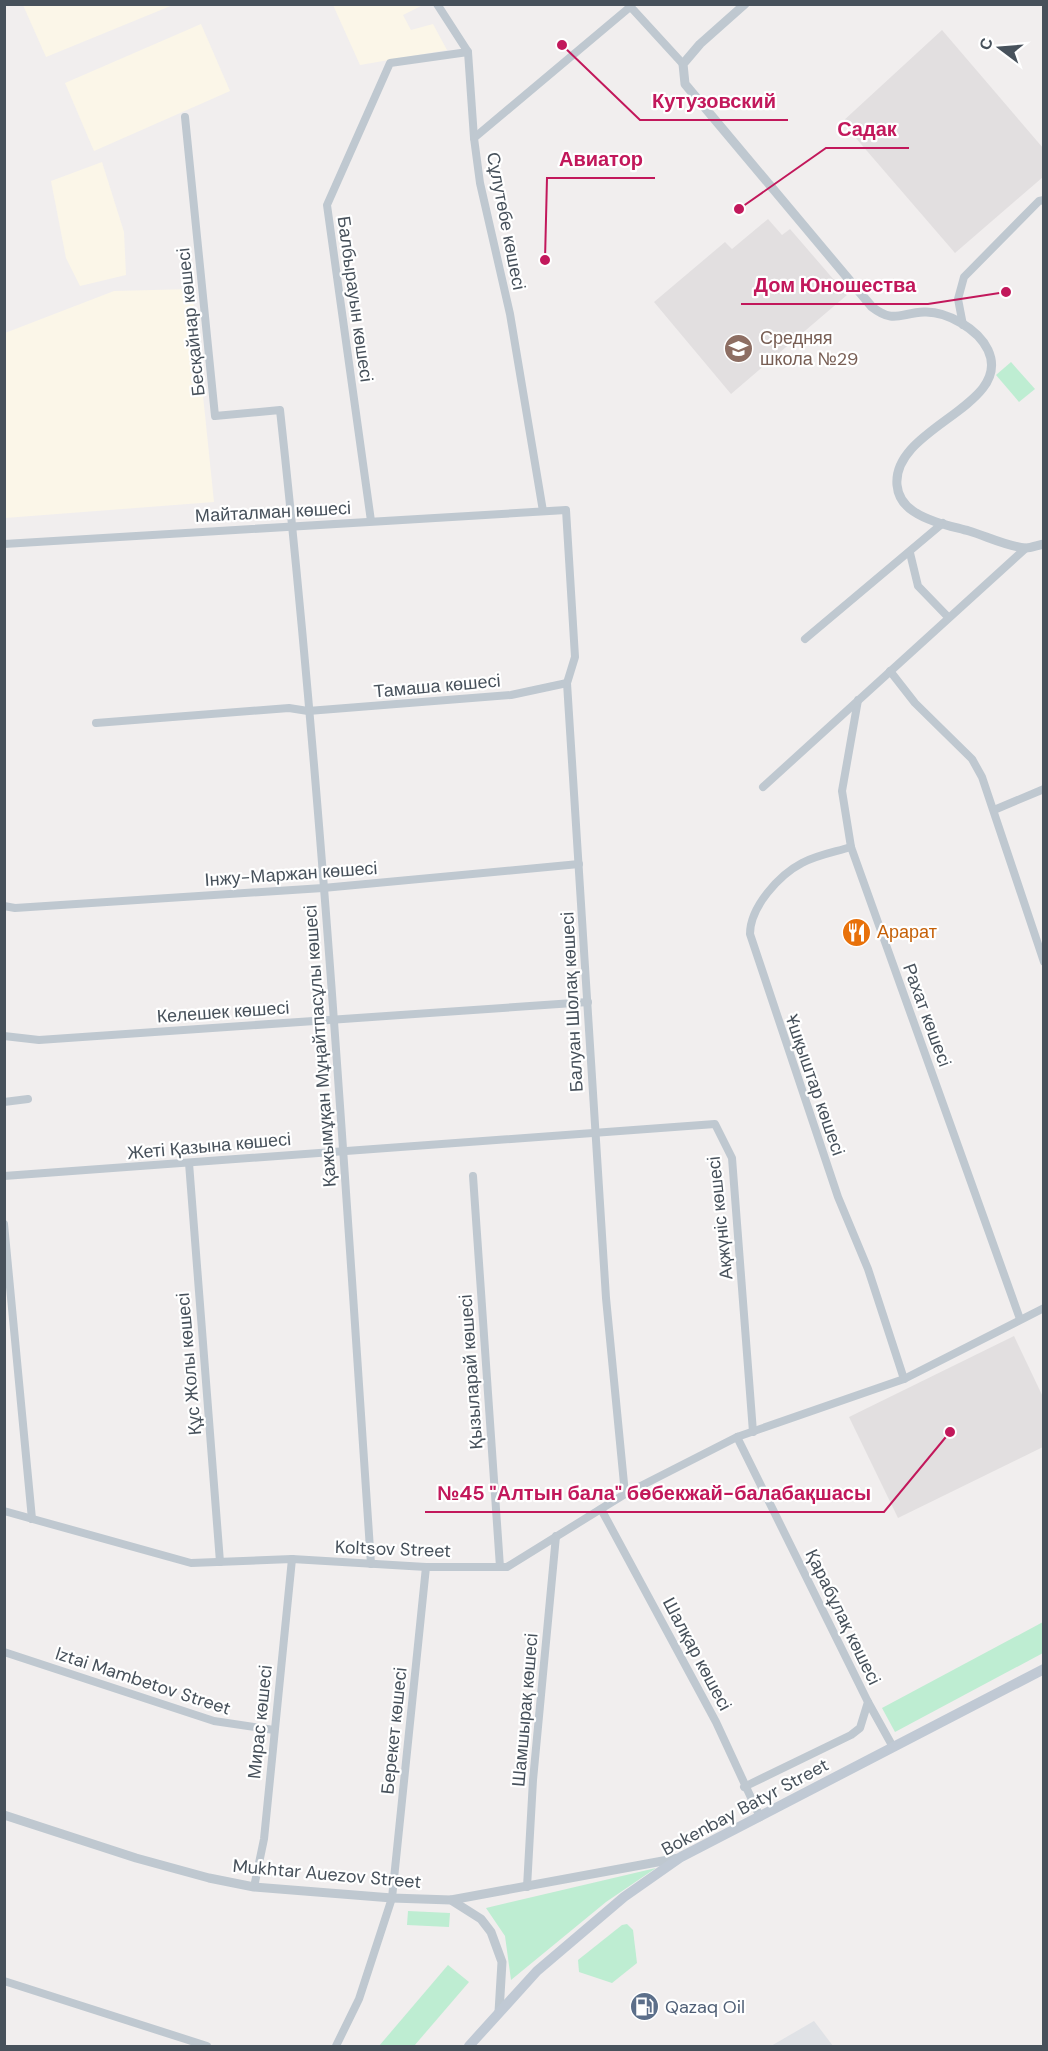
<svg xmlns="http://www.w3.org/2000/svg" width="1048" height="2051" viewBox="0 0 1048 2051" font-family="'DM Sans',sans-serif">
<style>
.commercial{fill:#fbf6e8}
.education{fill:#e2dfe0}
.airport{fill:#e0e2e6}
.green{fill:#beedd2}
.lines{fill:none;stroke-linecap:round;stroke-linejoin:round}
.minor{stroke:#bfc8d0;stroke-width:8}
.tertiary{stroke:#bfc8d0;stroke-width:9}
.secondary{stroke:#c0c9d4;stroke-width:10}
.labels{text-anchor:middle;stroke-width:4.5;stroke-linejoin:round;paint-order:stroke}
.street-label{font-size:18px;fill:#47515b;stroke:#fff}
.education-label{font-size:18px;fill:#785e54;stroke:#fff;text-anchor:start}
.food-label{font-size:18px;fill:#c56008;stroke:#fff;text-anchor:start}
.service-label{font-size:18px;fill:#4e5e75;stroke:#fff;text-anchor:start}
.leader{fill:none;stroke:#c2185b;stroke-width:2}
.callout-dot{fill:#c2185b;stroke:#fff;stroke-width:2}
.callout-label{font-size:20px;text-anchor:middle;font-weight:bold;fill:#c2185b;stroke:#fff;stroke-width:4.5;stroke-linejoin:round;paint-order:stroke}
</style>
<rect width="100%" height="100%" fill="#f1eeee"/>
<g class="commercial">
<path d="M23 5H173L46 57Z"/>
<path d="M333 5H423L403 15 411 30 433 24 447 50 360 65Z"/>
<path d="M201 24 230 91 94 151 65 83Z"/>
<path d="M102 162 124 232 126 275 80 286 66 258 51 181Z"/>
<path d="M192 289 214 502 5 518V333L114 291Z"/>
</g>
<g class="education">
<path d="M942 30 1043 148V177L955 253 842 122Z"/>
<path d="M768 219 782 235 790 229 847 295 731 394 654 302 725 242 732 249Z"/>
<path d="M1014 1336 1043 1397V1447L898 1518 849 1417Z"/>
</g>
<path class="airport" d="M814 2021 833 2046H771Z"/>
<g class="green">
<path d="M1011 362 1035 389 1019 402 996 375Z"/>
<path d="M1043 1622V1653L895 1732 882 1708Z"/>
<path d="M656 1868 606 1902 511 1980 505 1936 486 1908Z"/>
<path d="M408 1911 450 1913 449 1927 407 1925Z"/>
<path d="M627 1924 633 1930 637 1963 612 1983 579 1972 578 1960 622 1925Z"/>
<path d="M448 1965 469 1982 414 2046H379Z"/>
</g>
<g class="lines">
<g class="minor">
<path d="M437 4 468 52 474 138"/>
<path d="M628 4 683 64"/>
<path d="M185 117 215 416 280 410C322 794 345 1179 371 1564"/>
<path d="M963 325 958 299 964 277 1039 201 1044 200"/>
<path d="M543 511 510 314 480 183 474 138 630 7"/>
<path d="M371 521 327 205 390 63 468 52"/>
<path d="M4 544 566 510 575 657 567 683 606 1298 625 1494"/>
<path d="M910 553 918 586 948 617"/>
<path d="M805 639 943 523"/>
<path d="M890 671 915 703 972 759 982 777 1044 962"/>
<path d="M858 700 842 791 851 847 1020 1319"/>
<path d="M96 723 289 708 308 711 511 695 567 683"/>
<path d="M763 787 1026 548"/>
<path d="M994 810 1044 789"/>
<path d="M851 847C835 852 817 855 802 863 779 875 750 907 750 934L838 1197 868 1269 904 1379"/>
<path d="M4 906 15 908 323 888 579 864"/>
<path d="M4 1036 39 1040 588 1002"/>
<path d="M4 1102 28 1099"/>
<path d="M189 1163 220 1562"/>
<path d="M4 1176 715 1124 732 1158 753 1432"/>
<path d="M473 1176 500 1567"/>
<path d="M4 1224 32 1519"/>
<path d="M737 1437 868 1702 860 1728 851 1735 744 1787"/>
<path d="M601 1509 716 1722 760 1817"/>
<path d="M4 1511 191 1563 292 1559 426 1567H507L625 1494 737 1437 904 1379 1044 1308"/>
<path d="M4 1652 214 1721 274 1730"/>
<path d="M868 1702 893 1747"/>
<path d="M254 1887 264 1839 292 1559"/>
<path d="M527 1887 533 1780 556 1536"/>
<path d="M4 1981 207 2046"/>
<path d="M336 2046 359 1999 392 1898 426 1567"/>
</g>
<g class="tertiary">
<path d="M745 4 700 44 683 64 685 84 872 307C894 324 900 313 924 312 947 311 978 329 988 350 1014 406 892 427 897 485 898 496 904 505 913 511 929 522 951 526 969 531 986 536 1008 547 1026 548 1031 548 1038 545 1044 544"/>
<path d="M4 1815 136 1858 209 1878 254 1887 392 1898 451 1900 481 1919 491 1932 502 1962 499 2012"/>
<path d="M451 1900 679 1858"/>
</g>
<path class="secondary" d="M469 2046 537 1971 624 1897 681 1857 1044 1669"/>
</g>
<defs>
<symbol id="school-disc" viewBox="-11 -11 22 22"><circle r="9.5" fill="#8d6e63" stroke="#fff"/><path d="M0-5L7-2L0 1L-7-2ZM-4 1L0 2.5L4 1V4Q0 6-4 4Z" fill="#fff"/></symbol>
<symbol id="restaurant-disc" viewBox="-11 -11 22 22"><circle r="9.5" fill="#e8710a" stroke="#fff"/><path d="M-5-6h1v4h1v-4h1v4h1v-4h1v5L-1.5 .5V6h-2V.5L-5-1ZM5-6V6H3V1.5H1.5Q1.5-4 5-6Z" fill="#fff"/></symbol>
<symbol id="fuel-disc" viewBox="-11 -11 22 22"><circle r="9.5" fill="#5c6f8a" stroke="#fff"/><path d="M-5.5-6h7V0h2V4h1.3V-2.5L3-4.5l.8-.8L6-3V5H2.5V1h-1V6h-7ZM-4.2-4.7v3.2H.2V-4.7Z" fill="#fff"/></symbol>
</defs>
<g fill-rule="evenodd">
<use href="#school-disc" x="722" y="332" width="33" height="33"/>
<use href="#restaurant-disc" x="840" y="916" width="33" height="33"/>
<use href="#fuel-disc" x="628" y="1990" width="33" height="33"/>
</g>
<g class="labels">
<g class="street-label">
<text transform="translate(506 221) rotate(79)" y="6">Сұлутөбе көшесі</text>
<text transform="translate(355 299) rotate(82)" y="6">Балбырауын көшесі</text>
<text transform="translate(191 322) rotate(-96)" y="6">Бесқайнар көшесі</text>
<text transform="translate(273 512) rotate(-3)" y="6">Майталман көшесі</text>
<text transform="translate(437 686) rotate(-5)" y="6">Тамаша көшесі</text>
<text transform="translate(291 874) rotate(-4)" y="6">Інжу-Маржан көшесі</text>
<text transform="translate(572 1002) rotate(-93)" y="6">Балуан Шолақ көшесі</text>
<text transform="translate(223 1012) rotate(-4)" y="6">Келешек көшесі</text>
<text transform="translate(927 1015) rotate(70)" y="6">Рахат көшесі</text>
<text transform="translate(320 1046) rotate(-94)" y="6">Қажымұқан Мұңайтпасұлы көшесі</text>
<text transform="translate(815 1085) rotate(71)" y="6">Ұшқыштар көшесі</text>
<text transform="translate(209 1146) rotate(-5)" y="6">Жеті Қазына көшесі</text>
<text transform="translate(720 1218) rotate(-96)" y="6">Ақжүніс көшесі</text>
<text transform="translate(189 1364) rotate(-95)" y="6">Құс Жолы көшесі</text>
<text transform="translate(471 1372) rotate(-94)" y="6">Қызыларай көшесі</text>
<text transform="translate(393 1549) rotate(2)" y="6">Koltsov Street</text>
<text transform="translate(843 1617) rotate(64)" y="6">Қарабұлақ көшесі</text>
<text transform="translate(697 1654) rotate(62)" y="6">Шалқар көшесі</text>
<text transform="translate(143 1681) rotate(18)" y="6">Iztai Mambetov Street</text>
<text transform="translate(525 1710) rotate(-85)" y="6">Шамшырақ көшесі</text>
<text transform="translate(260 1722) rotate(-84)" y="6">Мирас көшесі</text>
<text transform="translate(394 1731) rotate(-84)" y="6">Берекет көшесі</text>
<text transform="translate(745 1807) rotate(-28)" y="6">Bokenbay Batyr Street</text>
<text transform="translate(327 1874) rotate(5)" y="6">Mukhtar Auezov Street</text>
</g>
<g class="education-label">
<text x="760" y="344">Средняя<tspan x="760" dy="21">школа №29</tspan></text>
</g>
<g class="food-label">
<text x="877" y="938">Арарат</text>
</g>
<g class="service-label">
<text x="665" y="2013">Qazaq Oil</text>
</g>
</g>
<path class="leader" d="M562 45L640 120H788M739 209L826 148H909M545 260L547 178H655M1006 292L928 304H741M950 1432L884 1512H425"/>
<g class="callout-dot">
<circle cx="562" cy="45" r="6"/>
<circle cx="739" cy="209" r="6"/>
<circle cx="545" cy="260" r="6"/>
<circle cx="1006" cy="292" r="6"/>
<circle cx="950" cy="1432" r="6"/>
</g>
<g class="callout-label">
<text x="714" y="108">Кутузовский</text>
<text x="867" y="136">Садак</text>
<text x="601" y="166">Авиатор</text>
<text x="835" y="292">Дом Юношества</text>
<text x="654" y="1500">№45 "Алтын бала" бөбекжай-балабақшасы</text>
</g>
<rect width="1048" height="2051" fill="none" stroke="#47515b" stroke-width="12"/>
<g transform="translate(1000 48) rotate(286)" stroke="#ffffff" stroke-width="4.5" paint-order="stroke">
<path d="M0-4.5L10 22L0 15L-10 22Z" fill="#47515b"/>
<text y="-9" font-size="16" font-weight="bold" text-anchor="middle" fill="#47515b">С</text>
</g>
</svg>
